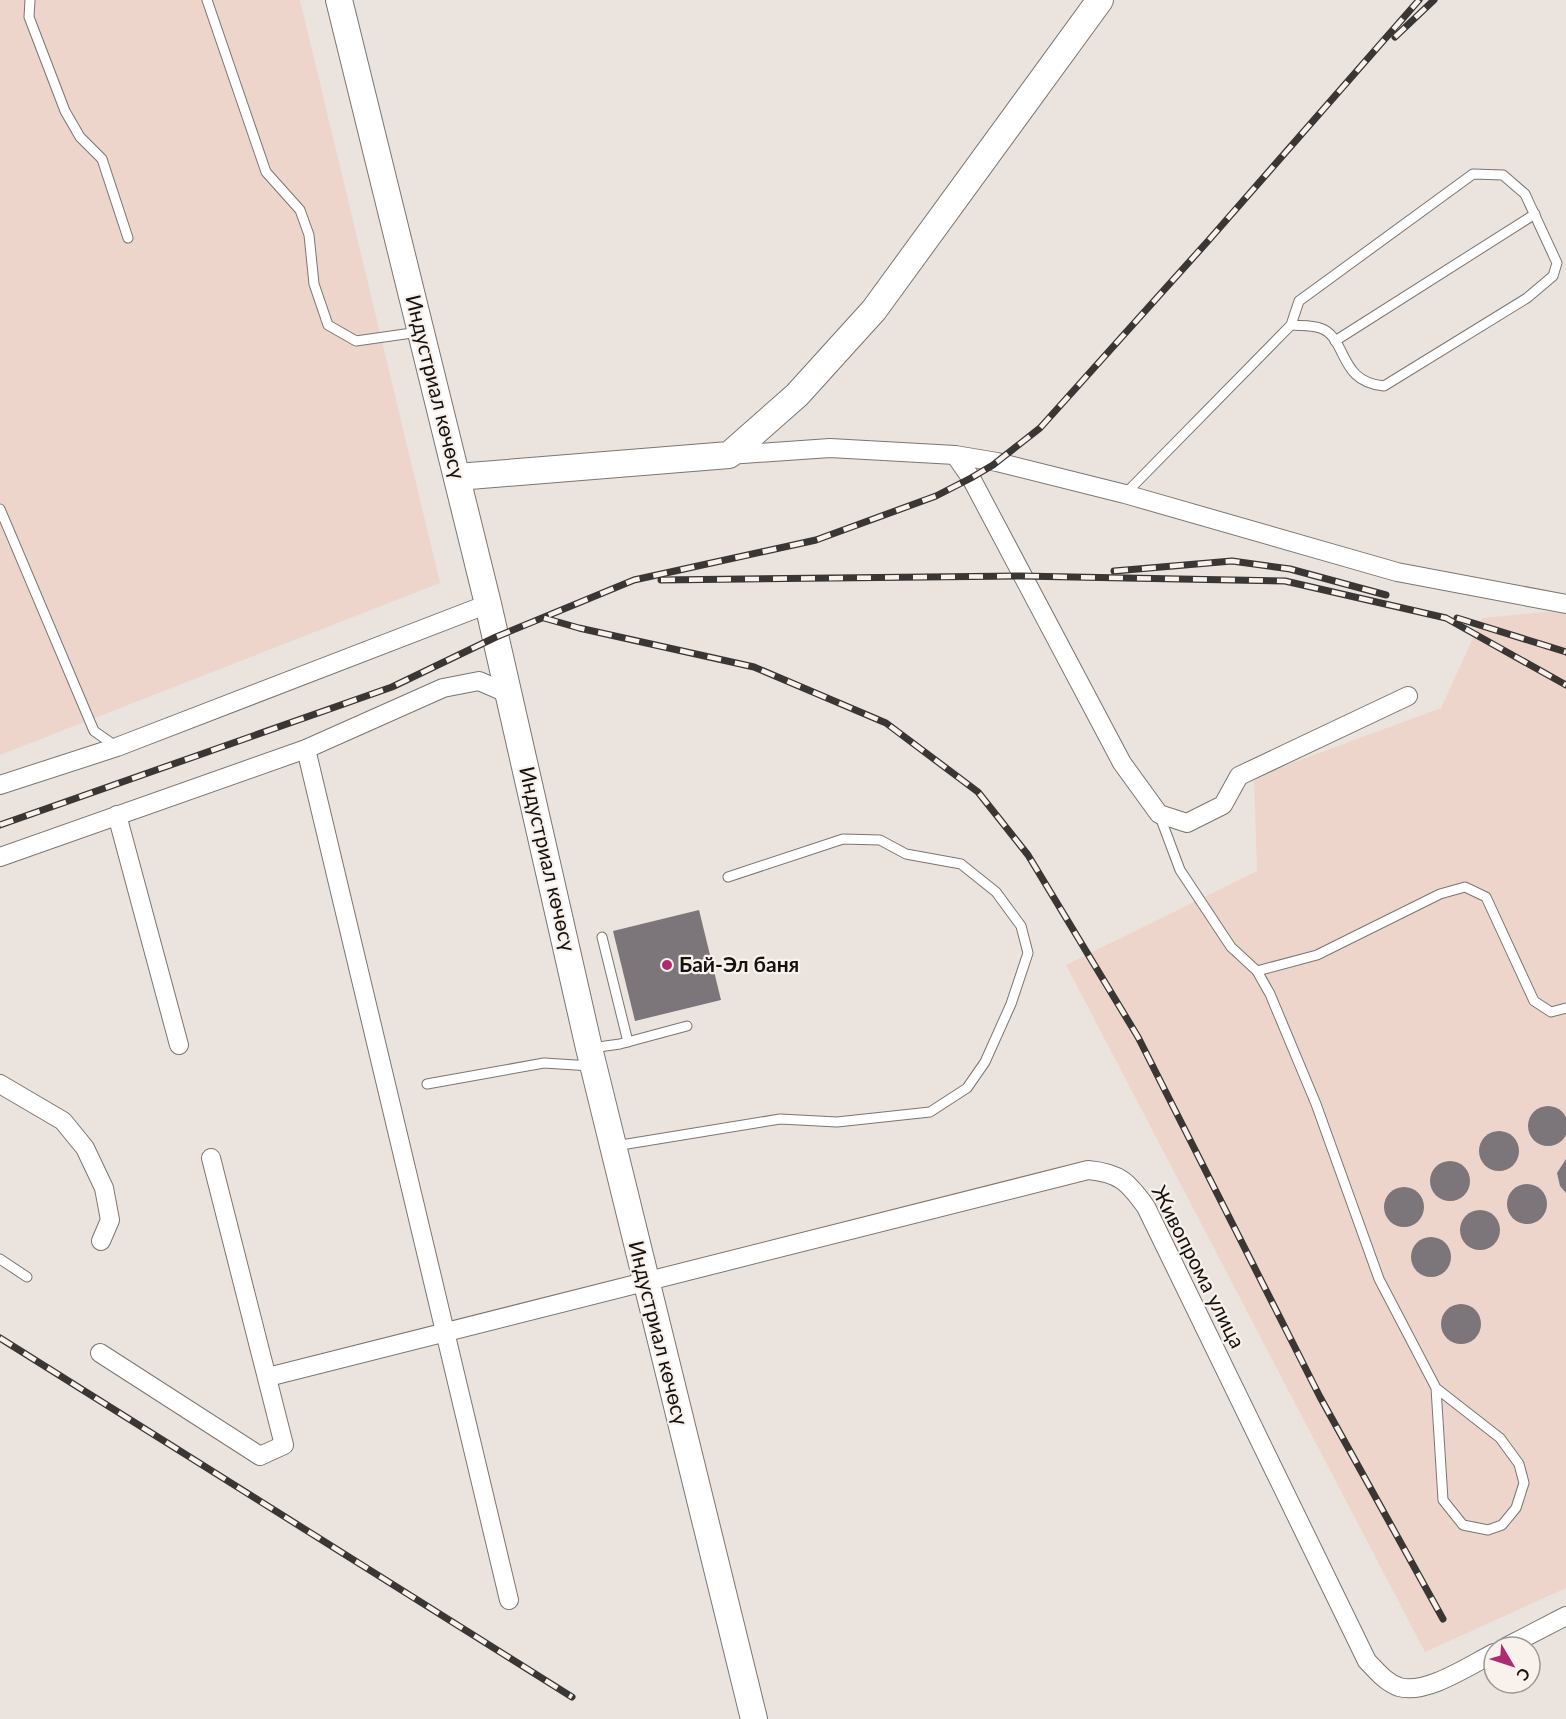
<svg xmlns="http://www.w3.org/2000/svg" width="1566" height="1719" viewBox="0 0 1566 1719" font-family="Lato,sans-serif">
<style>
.industrial{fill:#eed5cc}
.building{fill:#7c757a}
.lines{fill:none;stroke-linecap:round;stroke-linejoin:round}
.lane-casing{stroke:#7c7570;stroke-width:11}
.street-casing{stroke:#7c7570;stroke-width:20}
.secondary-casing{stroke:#7c7570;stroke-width:28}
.lane{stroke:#fff;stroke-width:9}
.street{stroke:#fff;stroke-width:18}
.secondary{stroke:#fff;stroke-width:26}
.rail-casing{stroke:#3a3634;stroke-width:7}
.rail{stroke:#f9f1eb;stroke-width:4.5;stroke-dasharray:14;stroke-linecap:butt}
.poi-dot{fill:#b02a6f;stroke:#f9f1eb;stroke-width:2}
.labels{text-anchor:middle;stroke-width:4.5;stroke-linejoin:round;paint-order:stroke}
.street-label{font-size:21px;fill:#14110f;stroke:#f9f1eb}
.poi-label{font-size:21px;font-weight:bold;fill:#14110f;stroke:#f9f1eb;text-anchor:start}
</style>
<rect width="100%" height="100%" fill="#ebe3de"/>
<g class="industrial">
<path d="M0 0H300L440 583 0 755Z"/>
<path d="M1566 610V1588L1425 1652 1066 965 1257 871 1254 777 1441 708 1482 618Z"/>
</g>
<g class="building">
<path d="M699 910 721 1000 635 1021 613 931Z"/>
<circle cx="1548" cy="1126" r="20"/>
<circle cx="1499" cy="1151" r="20"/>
<path d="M1566 1159V1193L1560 1186 1557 1173Z"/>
<circle cx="1450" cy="1181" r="20"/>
<circle cx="1527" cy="1204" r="20"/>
<circle cx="1404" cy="1207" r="20"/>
<circle cx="1480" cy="1230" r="20"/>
<circle cx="1431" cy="1257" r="20"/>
<circle cx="1461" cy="1324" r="20"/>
</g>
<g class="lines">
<defs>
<g id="lane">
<path d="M30 0 29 17 65 111 80 137 102 159 128 238"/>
<path d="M207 0 266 172 300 210 309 235 314 284 328 325 356 341 419 332"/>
<path d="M1335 341 1535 214"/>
<path d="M1125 494 1291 325 1299 301 1473 174 1503 175 1525 194 1557 263 1553 276 1527 298 1384 386C1337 382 1348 337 1320 328 1311 325 1300 326 1291 325"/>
<path d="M0 509 94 731 117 747"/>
<path d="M1159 814 1180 870 1231 947 1257 971 1270 994 1316 1104 1379 1279 1436 1388 1443 1500 1463 1525 1488 1530 1502 1525 1516 1508 1524 1483 1519 1464 1500 1438 1436 1388"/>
<path d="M602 937 628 1042"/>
<path d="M1257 971 1317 955 1440 894 1465 887 1486 897 1534 1001 1551 1012 1566 1008"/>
<path d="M591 1048 620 1044 687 1026"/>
<path d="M427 1084 544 1063 591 1066"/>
<path d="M615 1146 780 1119 837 1122 930 1112 967 1088 985 1062 1011 1004 1028 953 1021 926 996 892 961 864 906 854 880 840 843 839 728 877"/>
<path d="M0 1259 27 1277"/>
</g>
<g id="street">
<path d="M729 455 830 448 955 455 997 462 1125 494 1397 572 1566 604"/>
<path d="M955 455 971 478 1122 763 1159 814 1187 823 1223 805 1239 776 1408 696"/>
<path d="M306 749 509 1600"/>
<path d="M0 785 117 747 488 604"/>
<path d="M117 815 179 1045"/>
<path d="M0 857 306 749 443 688 479 681 509 694"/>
<path d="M0 1084 63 1121 85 1148 104 1188 110 1220 101 1241"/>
<path d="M100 1353 260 1456 284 1445 211 1158"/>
<path d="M268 1377 1088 1170C1120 1173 1128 1182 1146 1207L1367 1661C1377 1671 1385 1682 1399 1687 1426 1695 1470 1665 1494 1653"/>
<path d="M1506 1647 1566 1616"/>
</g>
<g id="secondary">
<path d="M339 0 488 604 589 1048 754 1719"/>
<path d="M457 477 729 455 797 395 874 310 1100 0"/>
</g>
</defs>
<use href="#lane" class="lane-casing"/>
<use href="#street" class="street-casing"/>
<use href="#secondary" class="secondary-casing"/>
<use href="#lane" class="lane"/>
<use href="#street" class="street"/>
<use href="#secondary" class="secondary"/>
<defs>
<g id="rail">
<path d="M1395 37 1434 0"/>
<path d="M1114 571 1232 561 1290 569 1386 595"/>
<path d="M661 580 1020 576 1285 581 1446 618 1566 685"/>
<path d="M544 618 579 628 754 667 886 723 978 792 1028 855 1138 1037 1320 1397 1443 1619"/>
<path d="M1457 618 1566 652"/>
<path d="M0 825 392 687 496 637 634 580 816 540 936 496 971 478 993 465 1040 428 1208 241 1419 0"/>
<path d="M0 1338 572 1697"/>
</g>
</defs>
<use href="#rail" class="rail-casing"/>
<use href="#rail" class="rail"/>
</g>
<circle class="poi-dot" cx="667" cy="965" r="6"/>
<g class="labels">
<g class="street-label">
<text transform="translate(435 387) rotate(76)" y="7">Индустриал көчөсү</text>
<text transform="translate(547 859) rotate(77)" y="7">Индустриал көчөсү</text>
<text transform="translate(1198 1267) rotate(63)" y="7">Живопрома улица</text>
<text transform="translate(658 1333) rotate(76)" y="7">Индустриал көчөсү</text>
</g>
<g class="poi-label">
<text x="679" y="972">Бай-Эл баня</text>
</g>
</g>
<g transform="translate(1512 1665) rotate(129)"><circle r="28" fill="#f9f1eb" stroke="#9d9793" stroke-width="1.5"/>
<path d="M0-4.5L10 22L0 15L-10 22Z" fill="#b02a6f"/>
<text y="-9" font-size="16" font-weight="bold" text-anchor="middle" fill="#14110f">С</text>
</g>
</svg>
